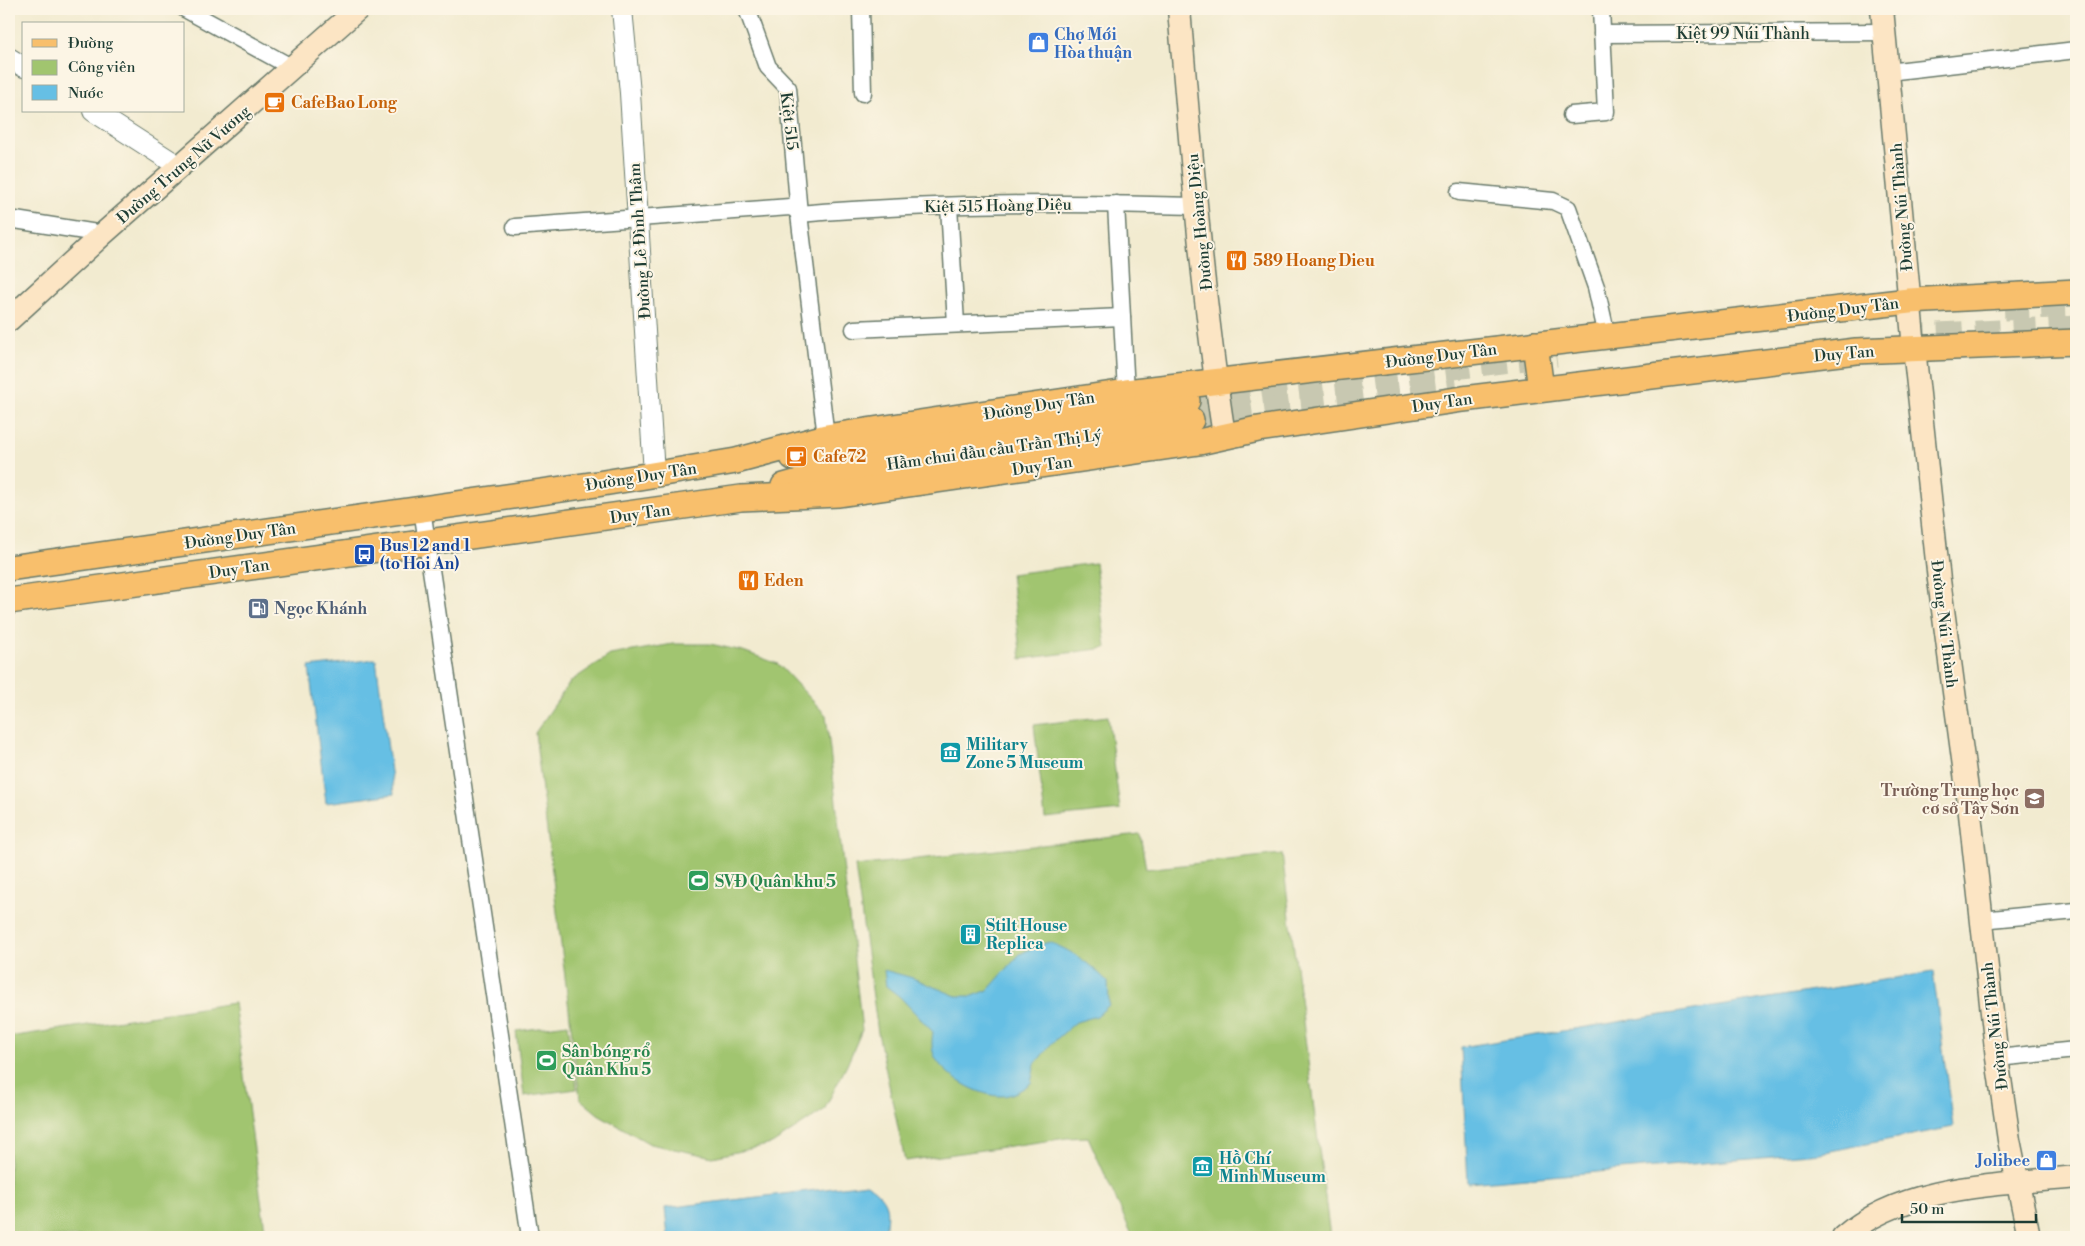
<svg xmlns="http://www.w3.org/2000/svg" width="2085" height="1246" viewBox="0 0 2085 1246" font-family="'Libre Bodoni',serif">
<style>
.green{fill:#a1c56f;stroke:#608152}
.water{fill:#66bfe4;stroke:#427e8c}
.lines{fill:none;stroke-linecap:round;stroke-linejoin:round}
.primary-tunnel{stroke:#c8c8b1;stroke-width:25;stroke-dasharray:25 12;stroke-linecap:butt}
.minor-casing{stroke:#697a6b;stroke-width:19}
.tertiary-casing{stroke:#697a6b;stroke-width:22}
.secondary-casing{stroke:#697a6b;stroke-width:25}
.primary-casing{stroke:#697a6b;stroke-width:28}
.minor{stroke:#fff;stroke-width:16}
.tertiary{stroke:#fff;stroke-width:20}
.secondary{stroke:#fce5c4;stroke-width:22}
.primary{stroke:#f8bf6c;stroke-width:25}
.labels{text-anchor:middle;stroke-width:4;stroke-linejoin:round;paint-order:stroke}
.street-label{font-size:16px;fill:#1f3d34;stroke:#fcf5e5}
.shop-label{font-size:16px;font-weight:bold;fill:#366cbe;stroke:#fcf5e5;text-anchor:start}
.food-label{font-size:16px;font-weight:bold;fill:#c56008;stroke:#fcf5e5;text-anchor:start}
.transit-label{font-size:16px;font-weight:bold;fill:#164399;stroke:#fcf5e5;text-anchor:start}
.service-label{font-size:16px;font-weight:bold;fill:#4e5e75;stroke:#fcf5e5;text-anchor:start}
.culture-label{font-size:16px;font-weight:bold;fill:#0d838f;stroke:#fcf5e5;text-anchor:start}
.education-label{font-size:16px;font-weight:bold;fill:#785e54;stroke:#fcf5e5;text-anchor:end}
.leisure-label{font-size:16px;font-weight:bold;fill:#27864d;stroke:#fcf5e5;text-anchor:start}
</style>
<rect width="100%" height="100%" fill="#fcf5e5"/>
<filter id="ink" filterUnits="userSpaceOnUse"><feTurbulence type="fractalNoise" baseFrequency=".02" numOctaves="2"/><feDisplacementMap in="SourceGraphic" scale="10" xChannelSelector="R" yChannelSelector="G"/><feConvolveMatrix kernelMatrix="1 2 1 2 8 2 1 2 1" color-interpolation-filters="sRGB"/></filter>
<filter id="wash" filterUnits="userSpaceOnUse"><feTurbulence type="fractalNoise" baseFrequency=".0096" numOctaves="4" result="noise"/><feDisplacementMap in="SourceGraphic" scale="20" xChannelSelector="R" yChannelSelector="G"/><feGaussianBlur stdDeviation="1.12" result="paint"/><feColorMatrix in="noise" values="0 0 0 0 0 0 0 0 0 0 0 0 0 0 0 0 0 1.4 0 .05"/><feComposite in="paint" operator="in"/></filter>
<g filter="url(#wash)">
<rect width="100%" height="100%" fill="#f2ebd0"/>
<g class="green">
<path d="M1095 563 1106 648 1021 659 1011 574Z"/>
<path d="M673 644H710L743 651 778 664 826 715 862 1030 847 1065 824 1110 772 1144 713 1157 650 1144 598 1114 580 1099 535 733 571 681 610 655Z"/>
<path d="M1108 716 1120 810 1045 818 1034 725Z"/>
<path d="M1140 834 1146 869 1282 854 1330 1237H1133L1088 1137 1067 1138 905 1161 878 1033 855 866Z"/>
<path d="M234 1003 266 1237H9V1037Z"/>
<path d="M568 1024 577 1089 524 1096 516 1031Z"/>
</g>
<g class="water">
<path d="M376 659 394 794 326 803 309 667Z"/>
<path d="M1049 942C1073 951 1090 964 1108 982L1109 1005 1097 1016 1076 1022 1051 1044 1035 1064 1031 1083C1023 1089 1012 1096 1002 1096 980 1097 943 1076 934 1055 931 1047 932 1039 933 1032L900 997 886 986 884 970 913 978 956 996H973L988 990 1020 954 1036 946Z"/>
<path d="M1933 972 1953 1127 1820 1153 1468 1183 1461 1047Z"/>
<path d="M867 1184C892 1202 887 1209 885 1237H668L665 1208Z"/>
</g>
</g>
<g filter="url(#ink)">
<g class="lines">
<g class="primary-tunnel">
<path d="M2004 308 2076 305"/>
<path d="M1901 337 2076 328"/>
<path d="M1188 401 1556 354"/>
<path d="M1191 420 1457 388"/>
</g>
<defs>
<g id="minor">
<path d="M185 9 291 67"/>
<path d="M747 9 768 67 788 88 799 214 826 437"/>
<path d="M861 9 863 93"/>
<path d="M1602 34 1884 32"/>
<path d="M1888 72 2076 50"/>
<path d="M1571 115 1606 112 1601 9"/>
<path d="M1459 192 1553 201 1568 208 1596 287 1607 336"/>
<path d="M1116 204 1126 392"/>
<path d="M949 206 956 324"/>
<path d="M799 214C931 203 1064 202 1196 206"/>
<path d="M9 219 103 234"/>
<path d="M515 227 790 207 795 209 799 214"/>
<path d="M854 329 1122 317"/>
<path d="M422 509 530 1237"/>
<path d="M1981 920 2076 911"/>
<path d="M1997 1058 2076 1050"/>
</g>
<g id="tertiary">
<path d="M622 9 630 93 654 474"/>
<path d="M9 58 24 67"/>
<path d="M93 111 180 167"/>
</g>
<g id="secondary">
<path d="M1179 9C1191 151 1202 294 1224 435"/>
<path d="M1882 9 1914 348 1939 580 1968 796 1997 1058 2009 1140 2029 1237"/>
<path d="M9 320 103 234 358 9"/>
<path d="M1843 1237C1905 1184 1999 1185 2076 1177"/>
</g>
<g id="primary">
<path d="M1535 344 1541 389"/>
<path d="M793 457 828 455 1187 401"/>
<path d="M784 486 831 473 1191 420"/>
<path d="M9 568 597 484 736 461 826 437 1126 392 1909 301 2076 292"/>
<path d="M9 601 741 498 839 494 1199 442 1258 429 1463 399 1856 351 2076 342"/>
</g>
</defs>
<use href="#minor" class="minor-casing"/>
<use href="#tertiary" class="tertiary-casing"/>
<use href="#secondary" class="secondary-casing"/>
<use href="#primary" class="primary-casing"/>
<use href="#minor" class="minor"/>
<use href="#tertiary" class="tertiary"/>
<use href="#secondary" class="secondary"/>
<use href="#primary" class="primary"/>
</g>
</g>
<defs>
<symbol id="shop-square" viewBox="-11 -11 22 22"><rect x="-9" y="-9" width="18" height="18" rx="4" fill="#3f7fe0" stroke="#fcf5e5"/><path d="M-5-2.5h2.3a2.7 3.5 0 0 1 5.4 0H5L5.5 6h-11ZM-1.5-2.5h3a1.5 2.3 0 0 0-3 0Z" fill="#fff"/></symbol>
<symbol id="cafe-square" viewBox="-11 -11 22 22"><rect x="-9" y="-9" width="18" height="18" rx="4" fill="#e8710a" stroke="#fcf5e5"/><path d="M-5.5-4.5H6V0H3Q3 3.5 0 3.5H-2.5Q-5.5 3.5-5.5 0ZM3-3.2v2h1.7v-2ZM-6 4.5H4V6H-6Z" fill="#fff"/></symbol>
<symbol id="restaurant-square" viewBox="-11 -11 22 22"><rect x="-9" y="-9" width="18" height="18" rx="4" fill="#e8710a" stroke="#fcf5e5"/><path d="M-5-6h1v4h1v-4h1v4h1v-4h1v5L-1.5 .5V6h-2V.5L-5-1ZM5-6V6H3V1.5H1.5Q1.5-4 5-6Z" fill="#fff"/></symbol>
<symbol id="bus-square" viewBox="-11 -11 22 22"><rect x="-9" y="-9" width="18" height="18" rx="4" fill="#1a4fb4" stroke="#fcf5e5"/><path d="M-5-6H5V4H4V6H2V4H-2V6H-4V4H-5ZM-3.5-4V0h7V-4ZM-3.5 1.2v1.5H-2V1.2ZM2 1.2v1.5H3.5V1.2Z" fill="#fff"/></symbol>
<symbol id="fuel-square" viewBox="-11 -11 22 22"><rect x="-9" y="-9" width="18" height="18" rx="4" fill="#5c6f8a" stroke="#fcf5e5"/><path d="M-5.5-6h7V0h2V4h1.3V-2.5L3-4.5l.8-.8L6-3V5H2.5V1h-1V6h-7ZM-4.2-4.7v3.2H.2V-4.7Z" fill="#fff"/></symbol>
<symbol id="museum-square" viewBox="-11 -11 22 22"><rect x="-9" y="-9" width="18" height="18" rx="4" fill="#0f9aa8" stroke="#fcf5e5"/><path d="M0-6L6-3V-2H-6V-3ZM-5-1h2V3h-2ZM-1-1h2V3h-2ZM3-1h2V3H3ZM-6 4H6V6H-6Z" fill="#fff"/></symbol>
<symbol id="school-square" viewBox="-11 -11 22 22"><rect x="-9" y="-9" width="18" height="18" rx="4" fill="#8d6e63" stroke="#fcf5e5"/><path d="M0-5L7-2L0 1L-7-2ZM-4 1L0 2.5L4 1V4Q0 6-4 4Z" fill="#fff"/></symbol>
<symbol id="stadium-square" viewBox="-11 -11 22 22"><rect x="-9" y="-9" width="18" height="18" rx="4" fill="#2e9e5b" stroke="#fcf5e5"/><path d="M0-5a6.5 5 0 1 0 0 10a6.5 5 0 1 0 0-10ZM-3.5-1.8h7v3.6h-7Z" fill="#fff"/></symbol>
<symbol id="building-square" viewBox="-11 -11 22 22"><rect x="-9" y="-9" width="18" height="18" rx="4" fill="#0f9aa8" stroke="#fcf5e5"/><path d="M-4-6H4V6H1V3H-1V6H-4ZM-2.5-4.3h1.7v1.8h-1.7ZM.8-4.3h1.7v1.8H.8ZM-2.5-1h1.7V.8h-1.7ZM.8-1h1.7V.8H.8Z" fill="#fff"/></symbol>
</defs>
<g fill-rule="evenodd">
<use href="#shop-square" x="1026" y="30" width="25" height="25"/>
<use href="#cafe-square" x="262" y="90" width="25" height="25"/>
<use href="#restaurant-square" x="1224" y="248" width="25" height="25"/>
<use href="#cafe-square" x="784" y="444" width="25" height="25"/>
<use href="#bus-square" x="352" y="542" width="25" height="25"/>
<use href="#restaurant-square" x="736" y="568" width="25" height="25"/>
<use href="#fuel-square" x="246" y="596" width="25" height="25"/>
<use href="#museum-square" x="938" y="740" width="25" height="25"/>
<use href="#school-square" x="2022" y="786" width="25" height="25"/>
<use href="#stadium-square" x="686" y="868" width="25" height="25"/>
<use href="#building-square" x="958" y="922" width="25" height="25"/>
<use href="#stadium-square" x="534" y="1048" width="25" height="25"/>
<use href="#shop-square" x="2034" y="1148" width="25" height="25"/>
<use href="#museum-square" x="1190" y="1154" width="25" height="25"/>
</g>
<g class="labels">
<g class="street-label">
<text x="1743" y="39">Kiệt 99 Núi Thành</text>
<text transform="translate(790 121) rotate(83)" y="6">Kiệt 515</text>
<text transform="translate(183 164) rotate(-41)" y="6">Đường Trưng Nữ Vương</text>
<text transform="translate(998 205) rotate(-1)" y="6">Kiệt 515 Hoàng Diệu</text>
<text transform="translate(1901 207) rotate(-95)" y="6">Đường Núi Thành</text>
<text transform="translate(1199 222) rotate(-96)" y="6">Đường Hoàng Diệu</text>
<text transform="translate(639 241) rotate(-94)" y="6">Đường Lê Đình Thâm</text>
<text transform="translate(1843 309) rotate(-7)" y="6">Đường Duy Tân</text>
<text transform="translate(1844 353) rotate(-5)" y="6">Duy Tan</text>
<text transform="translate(1441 355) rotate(-7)" y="6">Đường Duy Tân</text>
<text transform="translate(1442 402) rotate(-8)" y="6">Duy Tan</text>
<text transform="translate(1039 405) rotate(-9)" y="6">Đường Duy Tân</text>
<text transform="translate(994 449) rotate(-8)" y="6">Hầm chui đầu cầu Trần Thị Lý</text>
<text transform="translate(1042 465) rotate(-8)" y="6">Duy Tan</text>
<text transform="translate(641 476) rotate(-9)" y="6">Đường Duy Tân</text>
<text transform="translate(640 513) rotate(-8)" y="6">Duy Tan</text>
<text transform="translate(240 535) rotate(-8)" y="6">Đường Duy Tân</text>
<text transform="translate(239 568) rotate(-8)" y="6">Duy Tan</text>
<text transform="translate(1945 624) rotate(83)" y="6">Đường Núi Thành</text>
<text transform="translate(1994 1026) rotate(-97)" y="6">Đường Núi Thành</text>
</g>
<g class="shop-label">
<text x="1054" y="40">Chợ Mới<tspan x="1054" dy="18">Hòa thuận</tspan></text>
<text x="2030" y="1166" text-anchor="end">Jolibee</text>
</g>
<g class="food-label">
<text x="291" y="108">CafeBao Long</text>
<text x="1253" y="266">589 Hoang Dieu</text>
<text x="813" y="462">Cafe72</text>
<text x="764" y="586">Eden</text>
</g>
<g class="transit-label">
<text x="380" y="551">Bus 12 and 1<tspan x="380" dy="18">(to Hoi An)</tspan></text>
</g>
<g class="service-label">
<text x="274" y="614">Ngọc Khánh</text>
</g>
<g class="culture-label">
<text x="966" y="750">Military<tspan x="966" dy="18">Zone 5 Museum</tspan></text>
<text x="986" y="931">Stilt House<tspan x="986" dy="18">Replica</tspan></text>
<text x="1219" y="1164">Hồ Chí<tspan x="1219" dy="18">Minh Museum</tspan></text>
</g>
<g class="education-label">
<text x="2019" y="796">Trường Trung học<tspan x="2019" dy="18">cơ sở Tây Sơn</tspan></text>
</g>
<g class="leisure-label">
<text x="715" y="887">SVĐ Quân khu 5</text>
<text x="562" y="1057">Sân bóng rổ<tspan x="562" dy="18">Quân Khu 5</tspan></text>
</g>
</g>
<rect width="2085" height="1246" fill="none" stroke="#fcf5e5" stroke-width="30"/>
<rect x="22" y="22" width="162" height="90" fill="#fcf5e5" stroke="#a4ab9e"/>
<rect x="32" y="39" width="25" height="8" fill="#f8bf6c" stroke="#a4ab9e"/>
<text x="68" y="48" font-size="15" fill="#1f3d34">Đường</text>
<rect x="32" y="60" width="25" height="15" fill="#a1c56f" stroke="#a4ab9e"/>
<text x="68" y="72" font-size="15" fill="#1f3d34">Công viên</text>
<rect x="32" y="85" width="25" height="15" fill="#66bfe4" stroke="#a4ab9e"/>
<text x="68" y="98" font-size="15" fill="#1f3d34">Nước</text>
<path d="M1902 1214v8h134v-8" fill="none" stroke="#1f3d34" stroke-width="2.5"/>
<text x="1910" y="1214" font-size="15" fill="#1f3d34" stroke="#fcf5e5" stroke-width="4" paint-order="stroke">50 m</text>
</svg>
